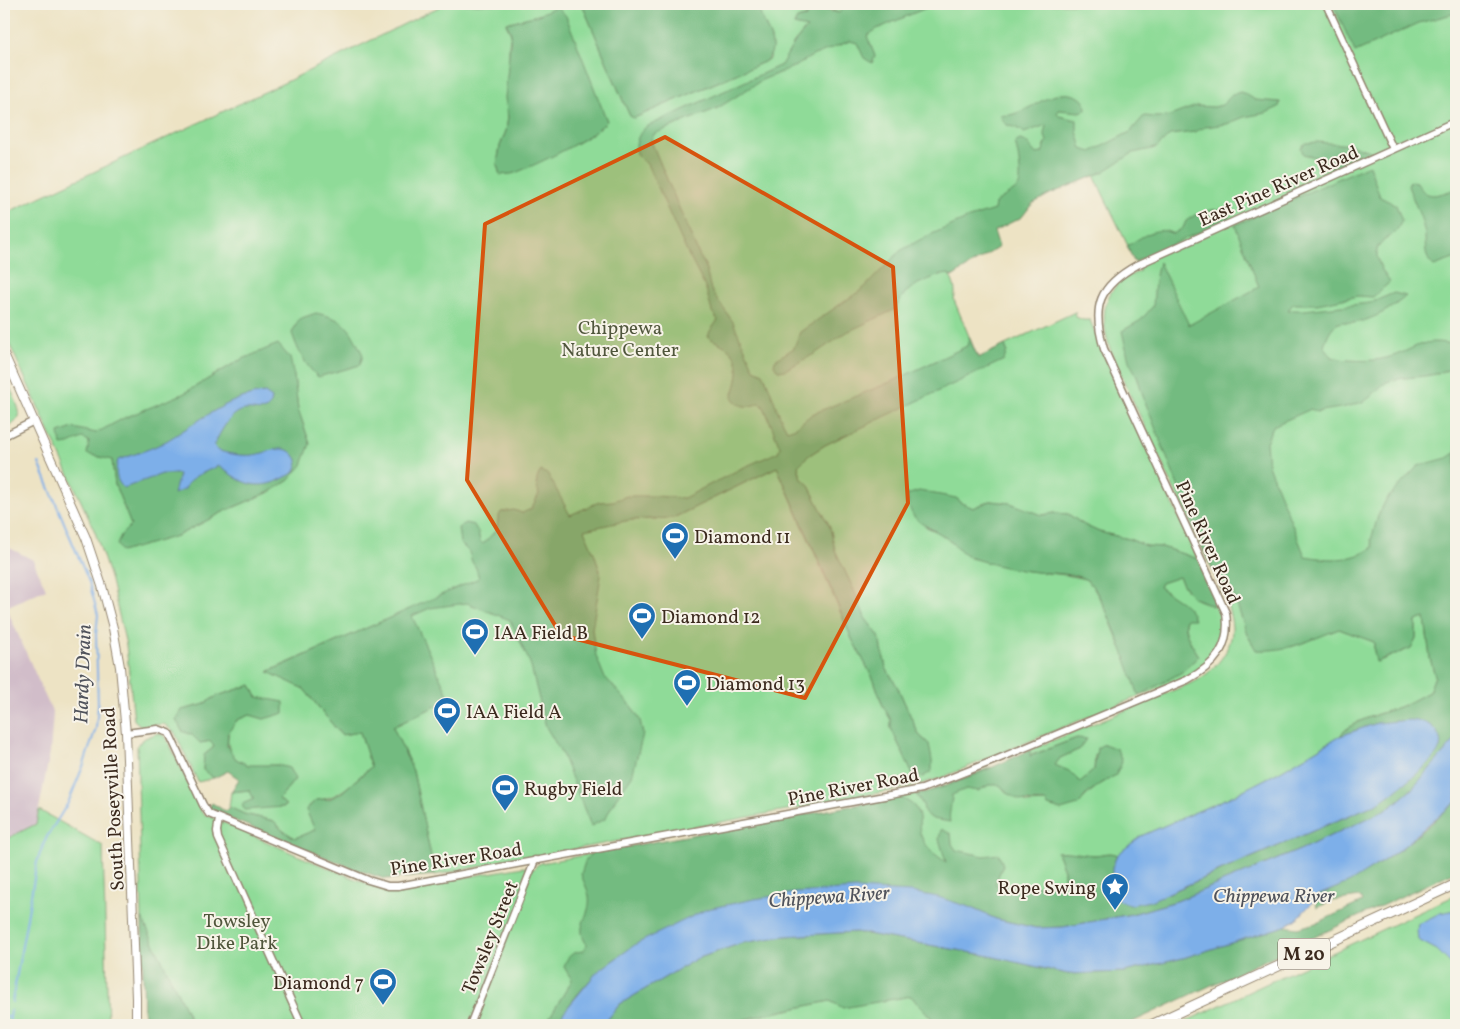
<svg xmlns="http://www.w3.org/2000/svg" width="1460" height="1029" viewBox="0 0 1460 1029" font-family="Vollkorn,serif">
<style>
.industrial{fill:#d1bdc9}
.green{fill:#8fdb98;stroke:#65825b;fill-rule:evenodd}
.forest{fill:#73bb80;stroke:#57724f}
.water{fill:#7dafe9;stroke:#5c6c84}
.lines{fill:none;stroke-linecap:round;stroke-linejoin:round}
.stream{stroke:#7dafe9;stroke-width:2}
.minor-casing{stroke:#948671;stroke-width:9}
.major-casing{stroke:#948671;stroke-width:10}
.highway-casing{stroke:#948671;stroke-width:11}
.minor{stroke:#fff;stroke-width:6}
.major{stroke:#fff;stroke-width:8}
.highway{stroke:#fff;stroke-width:9}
.marked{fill:#d7540e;fill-opacity:0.2;stroke:#d7540e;stroke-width:4;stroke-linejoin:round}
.labels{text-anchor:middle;stroke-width:4;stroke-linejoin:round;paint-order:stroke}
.shield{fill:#f7f3e8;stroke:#73665b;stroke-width:1}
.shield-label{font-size:18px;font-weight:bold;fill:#3b2a1e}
.street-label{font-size:19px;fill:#3b2a1e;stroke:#f7f3e8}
.park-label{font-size:19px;fill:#50563c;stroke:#f7f3e8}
.poi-label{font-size:19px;fill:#3b2a1e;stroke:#f7f3e8;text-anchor:start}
.water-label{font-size:20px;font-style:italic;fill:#4f525b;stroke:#f7f3e8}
</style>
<rect width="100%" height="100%" fill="#f7f3e8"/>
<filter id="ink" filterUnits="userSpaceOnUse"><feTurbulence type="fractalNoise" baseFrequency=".02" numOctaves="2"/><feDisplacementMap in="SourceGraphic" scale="10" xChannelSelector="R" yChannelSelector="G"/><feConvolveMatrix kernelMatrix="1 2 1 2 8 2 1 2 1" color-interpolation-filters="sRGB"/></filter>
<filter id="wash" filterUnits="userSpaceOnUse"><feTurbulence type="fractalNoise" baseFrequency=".0096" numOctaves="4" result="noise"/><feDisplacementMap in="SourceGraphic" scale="20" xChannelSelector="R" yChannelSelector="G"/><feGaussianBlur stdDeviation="1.12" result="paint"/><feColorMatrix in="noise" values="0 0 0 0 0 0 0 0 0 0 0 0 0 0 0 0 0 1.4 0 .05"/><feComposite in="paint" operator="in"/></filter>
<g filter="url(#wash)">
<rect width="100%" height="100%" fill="#ede3c4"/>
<path class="industrial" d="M4 545 33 560 46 589 6 607 53 714 50 752 36 824 4 840Z"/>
<g class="green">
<path d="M445 4H582L624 103 630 116 634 118 764 62 770 58 771 39 758 10V4H847L839 13 830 9 797 19 794 25 807 27 794 43 787 56 896 4H1456V550L1291 647 1339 629 1374 642V651L1377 662 1411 648 1416 638V621L1425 618 1430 658 1435 676 1429 692C1421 696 1413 701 1404 705 1385 713 1352 719 1340 736L1279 772 1230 797 1141 836 1117 855C1108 851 1103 855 1094 855 1081 855 1070 851 1057 852L1064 870V881L1044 884 563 1013 556 1025H144L143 953 137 745 145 738 158 733 163 735 168 741 202 813 299 856 383 890 398 889 523 867 534 869 537 865 541 863 927 792 991 767 1000 785 1006 792 1027 803 1046 802 1078 805C1089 791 1100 784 1116 775L1095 755 1094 770 1081 783 1068 771 1054 766 1060 758 1080 749 1077 738 1029 756 1030 750 1196 681C1214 671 1233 650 1232 627 1231 614 1226 601 1221 589L1118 369C1105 339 1092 301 1125 278 1130 275 1135 273 1140 271L1089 165 935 256C945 269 959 283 954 300L978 358 678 509 587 528 630 520 673 518 777 467 852 639 874 680 883 706 891 720V728L913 775 929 744 919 735 897 686 886 668 879 636 865 618 858 599 835 550 830 527 808 484 801 478 798 466 808 456 825 445 1007 351 1005 345 1075 312 1076 317 1083 320H1090L1108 364 1198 559 1162 547 1146 546 1129 539 1099 532 1084 525 1068 514 1055 513 1042 515 1010 503 990 501 973 508 962 503 956 498 926 527 940 533 970 558 1028 571 1066 575 1085 579 1092 585 1106 610 1121 647 1199 656C1193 646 1182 631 1186 619L1176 599 1159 587 1161 583 1179 577C1182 584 1187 592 1193 597 1197 601 1206 602 1212 606L1216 598C1225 623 1225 641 1207 662 1191 679 1147 693 1125 702 1063 727 1002 753 941 778L911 787 435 875 413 771 393 727 450 699 408 610 269 671 304 689 341 735 360 732 371 767C351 782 342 798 316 800L306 809 315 830 295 838 282 830 274 821 244 814 229 807 231 792 249 790C259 807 264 807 283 807L286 805 279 799 295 779 278 765C269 765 256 767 247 765 220 757 222 720 249 715 254 715 260 718 264 719L273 701 257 697 251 685 217 696 202 705 182 710V731L192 735 200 743 211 741 214 747 204 755 203 770 214 778 198 782 175 733 164 724 141 726 134 720 126 645 111 581 95 532 4 332V214L288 81ZM557 7 607 121C583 146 532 164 500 175L497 164 500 146 506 131 508 117 506 82 509 70V44L511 33 506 23 538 15ZM238 361 294 376 298 409 310 444 289 480 272 491 225 511 177 536 131 525 115 485 112 460 158 405 183 394Z"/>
<path d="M4 376C8 385 22 409 19 417 16 423 9 427 4 430Z"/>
<path d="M39 810 103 846 108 1025H4V840L36 824Z"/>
<path d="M1456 895V1025H1178Z"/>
<path d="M911 996 938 1025H722L763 1015 830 1001 843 1007Z"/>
</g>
<g class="forest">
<path d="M582 4H758C759 23 785 47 764 62L634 118 630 116 624 103Z"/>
<path d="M847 4H935L877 29 867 36 875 56 872 63 864 58 857 43 850 41 812 56 798 65 762 80 718 108 654 134 651 141 699 255 705 265 711 290 733 322 754 369 763 373C772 391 776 411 787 430L796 427 812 414 893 381 967 346 969 337 978 358 1005 345 1007 351 1004 360 825 445 808 456 798 466 801 478 808 484 830 527 835 550 858 599 865 618 879 636 886 668 897 686 919 735 929 744 932 761V771L923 777 913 775 891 728V720L883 706 874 680 852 639 823 570 777 467 673 518 630 520 584 530 595 555 601 576 592 629 596 656 604 676 631 706 640 720 643 734 632 776 616 798 605 819 591 826 562 754 546 727 530 663 510 620 467 603 430 608 412 616 450 699 393 727 413 771 435 875 385 879 352 868 216 813 209 807 212 803 225 811 229 807 244 814 274 821 282 830 295 838 315 830 306 810 316 800 329 799 341 793 371 767 360 732 341 735 304 689 268 672 479 578 476 568 472 562 469 552 460 543 458 528 465 523 474 525 478 532 480 541 483 544 497 529 498 518 501 512 514 510 522 513 531 509 539 494C536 485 535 479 541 471L548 474 570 515 599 502 613 501 627 496H655L684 498 740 469 778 452 780 447 764 407 759 403C748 408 739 408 732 397 738 380 744 359 726 347 720 343 714 341 708 337L710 331 718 320 712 312 706 289 686 250 647 164C645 162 640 159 638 156 633 146 638 133 646 127L781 65 794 43 807 28 794 25 797 19 806 17 808 11 819 8 839 13Z"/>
<path d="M1333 4H1456V13L1419 23 1355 52Z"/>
<path d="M557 6 566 16 607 121C591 139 538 164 515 173 510 175 505 174 500 175L497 165 500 146 506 131 508 117 505 98 511 33 506 23 538 15Z"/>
<path d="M1240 92 1246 94 1255 100 1280 102 1279 107 1266 113 1244 117 1227 124 1205 127 1195 132 1170 135 1156 148 1133 153 1103 172 1050 194 1032 204 1022 217 994 231 999 247 952 277 949 274 937 276 918 284 905 293 894 310 847 332 816 353 785 370 779 371 774 365 775 360 794 348 800 332 864 288 900 251 925 237 969 218 994 210 995 203C1001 198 1015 191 1018 187 1023 181 1018 151 1015 143L1020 140 1026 142 1036 154 1042 153 1047 141 1044 134 1046 125 1024 133 1021 130 1005 124 1000 115C1007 116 1012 115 1019 112 1039 105 1057 86 1079 97 1084 100 1086 104 1086 110L1080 112 1059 110 1057 113 1059 116 1077 120V131L1082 149 1091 152 1130 132 1144 116 1156 117 1170 116 1196 106 1214 107 1222 105 1232 95Z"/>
<path d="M1317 142 1353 145 1375 153 1321 178C1326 173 1333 169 1331 161L1303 154 1301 147 1306 143Z"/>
<path d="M1369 165 1380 197 1396 205 1402 221C1400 224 1398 229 1395 232 1391 237 1383 240 1379 245 1372 255 1384 275 1390 282L1373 297 1358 296 1317 304H1293L1288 310H1304L1370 303 1394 293 1406 296C1393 308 1373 320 1354 323 1350 323 1343 321 1339 323 1330 326 1327 338 1324 345L1331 357C1344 361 1372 362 1386 358 1418 350 1418 336 1456 345V366C1432 379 1417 375 1393 380 1380 382 1374 398 1362 402 1348 408 1331 409 1316 412L1311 409 1273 426 1266 442 1268 465 1305 556C1328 560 1353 562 1373 547L1371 540 1378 516 1386 500 1418 466 1447 458 1456 452V739L1412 789 1392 806 1373 816 1302 849 1177 901 1132 914 1063 927 1036 928 996 919 969 907 615 959C591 976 571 1000 556 1025H545L572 980 564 967C567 956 572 952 583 951L587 945C573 924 592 917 589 896 588 889 583 881 581 874L586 859 592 853 901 797C905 800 911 803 914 806 922 816 918 824 920 833 924 846 935 855 946 862L939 839 941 829 951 834 952 844 956 850 984 856 999 854 1003 865 995 884C1010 892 1047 884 1064 881V870L1057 852C1070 851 1081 854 1093 855 1103 855 1108 851 1117 855L1112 868 1167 894 1378 803 1377 723 1340 736C1352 719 1386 713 1404 705 1413 701 1421 696 1429 692L1435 676 1430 658 1425 618 1416 621V638L1411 648 1376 662 1374 651V642L1339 629C1310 640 1288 652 1256 650L1247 634 1233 593 1221 589 1200 542 1144 399 1137 376 1129 361 1122 331 1141 320 1153 306 1155 280 1159 262 1189 325 1259 287 1235 225Z"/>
<path d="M1410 181 1417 182C1426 202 1439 194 1456 189V258L1434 266C1422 257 1427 242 1424 230 1421 215 1413 200 1408 186Z"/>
<path d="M1225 209 1229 214 1228 219 1134 262 1127 246C1141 238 1157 224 1173 234L1183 228 1186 221 1195 215 1212 210Z"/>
<path d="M316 313C348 320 349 327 363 355L360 365 318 377C304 364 298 351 292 333L299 319Z"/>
<path d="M278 344 290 358 294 376 298 409 310 444 302 465 289 480 272 491 225 511 177 536 121 552 117 545 121 535 131 525 115 485 112 460 87 454 89 441 82 438 69 444 61 445 59 433 73 428 96 433 124 418 183 394 238 361Z"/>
<path d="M919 491 956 498 962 503 973 508 990 501 1010 503 1042 515 1055 513 1068 514 1084 525 1099 532 1129 539 1146 546 1162 547 1198 559 1216 598 1212 606C1206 602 1197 600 1193 597 1188 593 1182 583 1179 577L1161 583 1159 587C1171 596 1190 604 1194 619H1186C1181 631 1193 646 1199 656L1182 672 1139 696C1131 674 1103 588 1085 579 1070 572 1045 574 1028 571 1010 569 990 564 972 558 964 556 949 538 939 533 918 521 911 522 907 495Z"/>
<path d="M251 685 257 697 284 702V713L264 719 250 715 237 720 228 733 227 746 236 759 248 765H278L289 768 295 779 279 799 286 805 283 807 244 810 242 804 254 799 249 790 231 792 239 779 228 771 214 778 203 770 204 755 214 747 211 741 200 743 192 735 182 731 176 720 182 710 202 705 217 696Z"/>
<path d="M1077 738 1087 739 1080 749 1060 758 1055 765 1069 771 1080 782 1094 770 1097 748 1104 744 1117 749 1122 762 1116 775 1097 786 1086 795 1078 805 1061 810 1048 806 1046 802C1022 801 1018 804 1000 785H989L978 791 966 789 952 795C952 804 948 814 950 822L933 819 925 814 923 805 916 794C955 787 994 766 1030 750V756Z"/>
<path d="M1456 802V871L1126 1025H938L911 996 843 1008 830 1001 763 1015 722 1025H603L620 1004 696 959 742 943 785 936 856 932 985 955 1068 974 1124 972 1183 958 1285 926 1298 928 1319 922 1362 902 1360 897 1332 901 1317 908 1316 903 1319 895C1349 882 1377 867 1403 847 1421 833 1438 817 1456 802Z"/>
<path d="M142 918 193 1025H144Z"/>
</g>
<g class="water">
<path d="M265 393 272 398 271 404 265 410C258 412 252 409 245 410 230 412 220 433 214 445L217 450C228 454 241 456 253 455 270 453 288 439 298 462L295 472C276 483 259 491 238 479 231 475 225 470 218 466L196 476 188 483 185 489 174 494 179 474H162L124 488C115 481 115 470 118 460 134 454 153 449 168 440 198 422 229 396 265 393Z"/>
<path d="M1410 720C1415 721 1421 721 1426 723 1435 727 1443 738 1440 748 1435 763 1392 793 1378 803L1150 901 1130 905 1118 900 1112 889V868L1117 855 1141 836 1230 797 1279 772 1340 736 1377 723Z"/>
<path d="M1456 739V802L1431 822 1404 846 1383 861 1350 882 1319 895 1297 919 1285 926 1183 958 1124 972 1068 974 985 955 856 932 785 936 742 943 696 959 620 1004 603 1025H556L563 1013 597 972 636 944 707 909 754 899 795 893 855 889 911 892 938 897 969 907 996 919 1036 928 1063 927 1132 914 1177 901 1302 849 1373 816 1392 806 1412 789Z"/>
<path d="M1456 910V969L1437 950 1418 940 1417 930 1418 924 1440 913Z"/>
</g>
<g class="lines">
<g class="stream">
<path d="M12 1002 37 862 45 840 68 803 84 764 96 728 98 705 96 635 98 615 89 582 39 463"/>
<path d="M4 1017H10"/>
<path d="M9 1025 11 1010"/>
</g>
</g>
</g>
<g filter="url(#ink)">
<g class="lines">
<defs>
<g id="minor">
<path d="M1326 4 1393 149"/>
<path d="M4 436 34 421"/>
<path d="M126 733 158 729 169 733 203 805 209 814 368 880 388 886H398L922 789 993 761 1187 680C1215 665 1231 647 1226 613L1104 349C1091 306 1099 286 1137 265L1456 121"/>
<path d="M219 819 217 831 218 838 302 1025"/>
<path d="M470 1025 535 860"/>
</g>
<path id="major" d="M4 354 86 538 102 586 113 628 120 667 126 733 136 998V1025"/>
<path id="highway" d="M1151 1025 1456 884"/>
</defs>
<use href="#minor" class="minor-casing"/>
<use href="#major" class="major-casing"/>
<use href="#highway" class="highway-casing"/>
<use href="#minor" class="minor"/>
<use href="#major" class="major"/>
<use href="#highway" class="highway"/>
</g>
</g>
<path class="marked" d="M665 137 893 267 908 503 805 698 561 635 467 480 485 224Z"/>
<defs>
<symbol id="stadium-pin" viewBox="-11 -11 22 30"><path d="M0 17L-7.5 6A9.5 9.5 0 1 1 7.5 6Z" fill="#1f6fb2" stroke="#f7f3e8"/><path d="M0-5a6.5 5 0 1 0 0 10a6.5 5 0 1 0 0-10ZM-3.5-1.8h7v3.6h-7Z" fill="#fff"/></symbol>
<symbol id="sight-pin" viewBox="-11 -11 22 30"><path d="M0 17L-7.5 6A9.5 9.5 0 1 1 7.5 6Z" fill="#1f6fb2" stroke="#f7f3e8"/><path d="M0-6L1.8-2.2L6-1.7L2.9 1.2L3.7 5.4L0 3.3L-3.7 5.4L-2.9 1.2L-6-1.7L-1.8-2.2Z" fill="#fff"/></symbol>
</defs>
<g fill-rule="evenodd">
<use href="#stadium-pin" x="659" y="520" width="32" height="43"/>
<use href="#stadium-pin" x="626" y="600" width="32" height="43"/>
<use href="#stadium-pin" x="459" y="616" width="32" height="43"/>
<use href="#stadium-pin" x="671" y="667" width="32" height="43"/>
<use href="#stadium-pin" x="431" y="695" width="32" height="43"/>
<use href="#stadium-pin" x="489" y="772" width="32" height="43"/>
<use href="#sight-pin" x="1099" y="871" width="32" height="43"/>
<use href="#stadium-pin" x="367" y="966" width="32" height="43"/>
</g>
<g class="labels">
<rect class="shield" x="1278" y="938.5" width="52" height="31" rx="4"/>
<g class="shield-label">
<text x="1304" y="960">M 20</text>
</g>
<g class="street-label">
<text transform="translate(1278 185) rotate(-24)" y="7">East Pine River Road</text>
<text transform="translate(1209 542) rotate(66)" y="7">Pine River Road</text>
<text transform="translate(853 786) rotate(-11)" y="7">Pine River Road</text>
<text transform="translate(112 799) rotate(-93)" y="7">South Poseyville Road</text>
<text transform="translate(456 858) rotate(-9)" y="7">Pine River Road</text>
<text transform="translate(489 937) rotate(-68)" y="7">Towsley Street</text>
</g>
<g class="park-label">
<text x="620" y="334">Chippewa<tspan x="620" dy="22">Nature Center</tspan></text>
<text x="237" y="927">Towsley<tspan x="237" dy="22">Dike Park</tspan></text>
</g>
<g class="poi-label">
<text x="694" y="543">Diamond 11</text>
<text x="661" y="623">Diamond 12</text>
<text x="494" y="639">IAA Field B</text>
<text x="706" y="690">Diamond 13</text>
<text x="466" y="718">IAA Field A</text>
<text x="524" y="795">Rugby Field</text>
<text x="1096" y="894" text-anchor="end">Rope Swing</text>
<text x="364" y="989" text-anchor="end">Diamond 7</text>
</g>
<g class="water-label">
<text transform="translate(82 674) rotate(-88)" y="7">Hardy Drain</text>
<text x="1274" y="902">Chippewa River</text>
<text transform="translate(829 896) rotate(-4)" y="7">Chippewa River</text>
</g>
</g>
<rect width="1460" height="1029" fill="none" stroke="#f7f3e8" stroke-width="20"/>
</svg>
